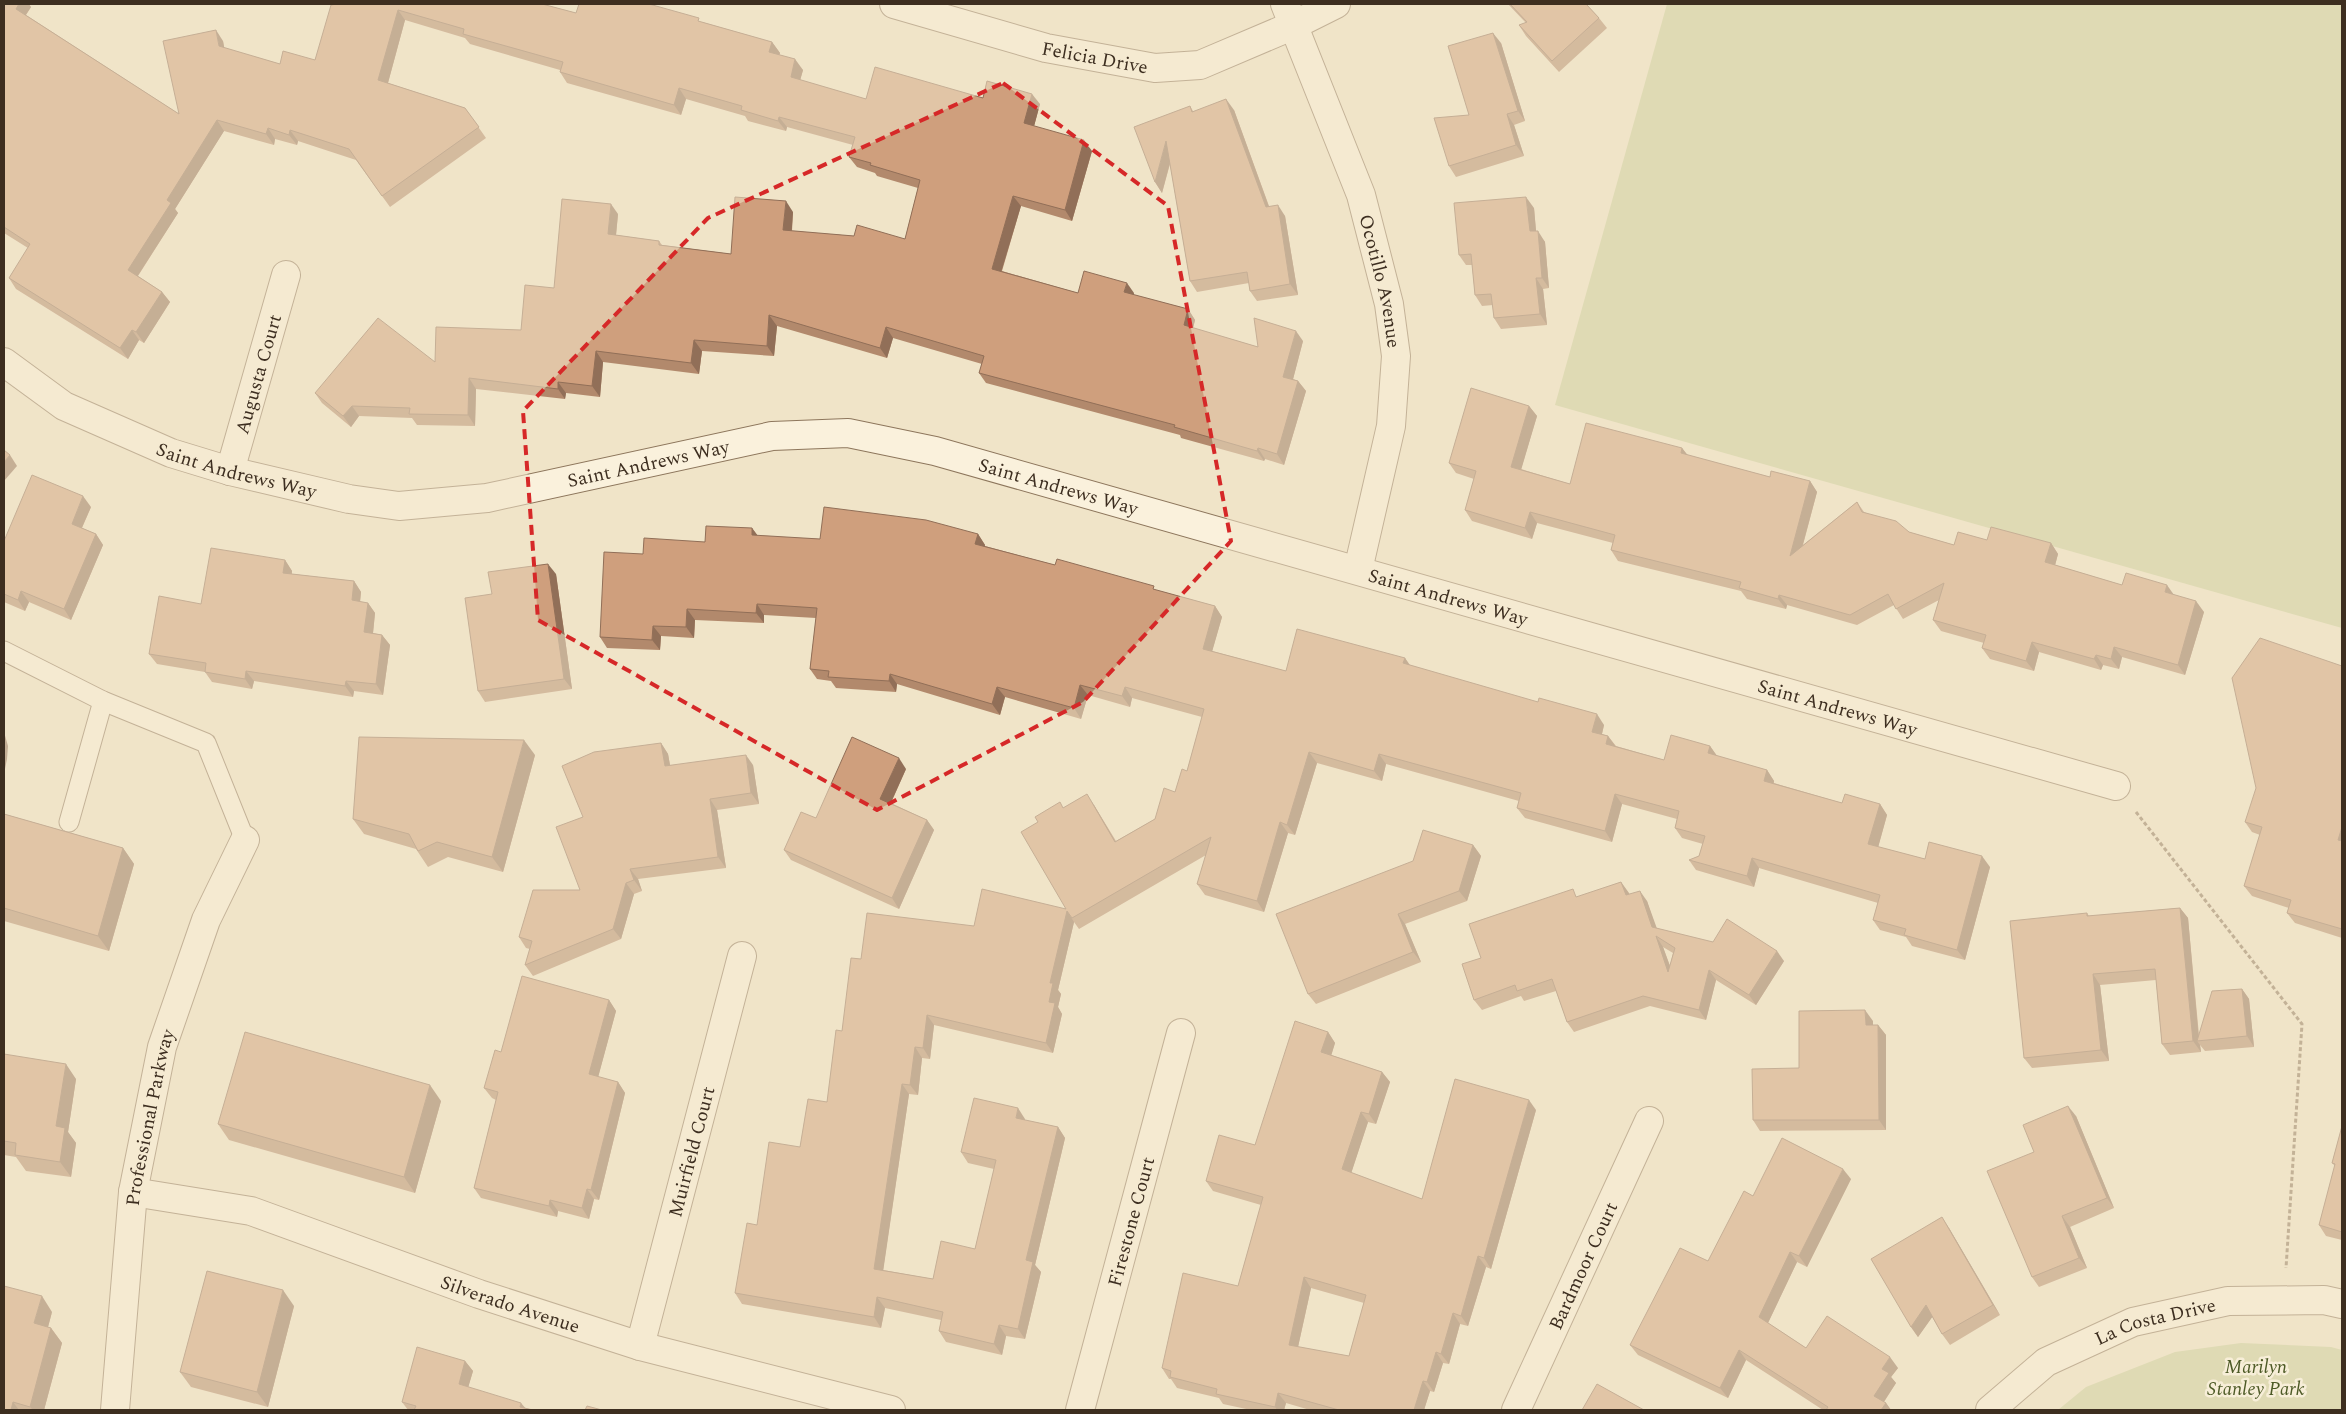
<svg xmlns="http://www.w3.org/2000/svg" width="2346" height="1414" viewBox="0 0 2346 1414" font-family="Spectral,serif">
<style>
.green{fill:#c9cf9b}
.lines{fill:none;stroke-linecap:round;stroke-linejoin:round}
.lane-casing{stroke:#8d765c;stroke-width:21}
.street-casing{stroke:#8d765c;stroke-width:30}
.path{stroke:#8d765c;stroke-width:3;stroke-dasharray:4 2.5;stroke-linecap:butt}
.lane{stroke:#faf1dc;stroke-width:19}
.street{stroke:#faf1dc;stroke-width:28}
.wall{fill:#b2896c;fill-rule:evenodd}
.shaded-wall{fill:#916f58}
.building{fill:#cf9f7d;stroke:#916f58;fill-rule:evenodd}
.marked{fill:none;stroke:#d62828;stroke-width:4;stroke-dasharray:10 6;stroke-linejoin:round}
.labels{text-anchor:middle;stroke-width:5;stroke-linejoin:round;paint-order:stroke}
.street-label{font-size:19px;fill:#3d2e20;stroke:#f7eed8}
.park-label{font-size:19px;font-style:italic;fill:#4d5a26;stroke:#f7eed8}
</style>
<rect width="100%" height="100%" fill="#f0e4c8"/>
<g class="green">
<path d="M1667 4H2342V628L1555 405Z"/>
<path d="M2241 1343 2331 1347 2342 1350V1410H2058L2086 1387 2175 1352Z"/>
</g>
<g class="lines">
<defs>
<g id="lane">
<path d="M4 651 103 701 206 743 245 840"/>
<path d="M69 822 103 701"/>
</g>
<g id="street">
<path id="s1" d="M894 4 1046 48 1155 68 1200 65 1294 25 1336 4"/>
<path id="s2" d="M1285 4 1361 195 1389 304 1396 356 1391 426 1358 570"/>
<path id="s3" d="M4 362 64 406 171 453 230 471 349 499 399 506 487 498 772 436 848 433 935 451 2116 786"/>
<path id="s4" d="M230 471 286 275"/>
<path id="s5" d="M133 1192 251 1211 479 1294 640 1346 891 1410"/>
<path id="s6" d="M640 1346 742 956"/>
<path id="s7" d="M115 1410 133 1192 162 1047 206 920 245 840"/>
<path id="s8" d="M1080 1410 1181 1033"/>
<path id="s9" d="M1516 1410 1649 1121"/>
<path id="s10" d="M1990 1410 2046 1362 2133 1322 2228 1301 2324 1300 2342 1304"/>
</g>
</defs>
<use href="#lane" class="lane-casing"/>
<use href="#street" class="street-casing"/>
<path class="path" d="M2136 812 2302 1024 2286 1268"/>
<use href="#lane" class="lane"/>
<use href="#street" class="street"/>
</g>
<g class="wall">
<path d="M4 4 31 7 26 15 179 114 223 41 224 48 280 64 315 60 335 4H542L576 13 702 22 772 42 780 53 779 55 803 70 800 80 866 99 983 98 1040 104 1034 126 1092 151 1072 221 1021 206 1002 271 1078 293H1134V295L1188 309 1195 320 1193 328 1258 347 1303 341 1293 379 1298 381 1306 391 1284 465 1265 459 1264 461 1181 438 1180 435 986 383 979 373 982 364 893 338 887 358 777 326 774 356 702 351 699 374 603 362 600 397 566 393 565 399 476 389 475 426 417 425 412 418 359 416 351 427 322 403 315 393 435 362 521 330 554 288 618 214 616 235 659 241 662 245 731 254 793 212 792 231 854 236 905 239 918 188 877 176 875 173 857 167 849 157 853 145 787 127 786 131 748 121 745 116 686 99 681 115 567 83 560 72V70L470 44 465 38 405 20 388 83 465 108 486 138 390 207 356 160 298 141 297 145 275 139 274 145 224 131 175 209 178 213 138 276 162 292 170 302 144 343 139 340 128 359 16 289 9 278 28 248 4 233Z"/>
<path d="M1508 4H1586L1599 18 1607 28 1559 72 1526 36 1519 25 1526 23Z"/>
<path d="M1501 43 1525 121 1514 125 1524 156 1456 177 1449 166 1469 115Z"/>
<path d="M1190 106 1193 111 1234 110 1269 206 1285 216 1298 295 1257 301 1250 291 1249 283 1197 292 1190 281 1170 164 1162 193 1155 182Z"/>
<path d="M1534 208 1536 231 1545 242 1549 288 1543 289 1547 325 1501 329 1494 318 1493 305 1482 306 1475 295 1472 265H1466L1459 255Z"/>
<path d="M1529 406 1537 416 1521 469 1570 484 1682 448 1687 455 1770 477 1810 481 1817 492 1803 545 1857 502 1864 512 1909 532 1954 545 1987 540 2051 543 2058 554 2055 565 2122 585 2174 595 2204 612 2185 675 2122 657 2119 669 2103 665 2101 670 2039 652 2034 671 1990 659 1982 648 1984 643 1941 631 1933 620 1939 600 1903 619 1894 605 1857 625 1787 605 1786 609 1747 599 1741 591 1618 561 1611 550 1613 543 1537 523 1532 539 1472 521 1465 510 1474 479 1456 473 1449 463Z"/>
<path d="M91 507 82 528 96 534 103 545 71 620 29 602 25 611 4 602V541Z"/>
<path d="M752 528 758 536 820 539 978 534 985 545V546L1055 565 1156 590 1215 606 1222 617 1212 651 1286 671 1405 658 1409 665 1604 725 1602 734 1608 736 1616 746 1664 760 1710 746 1717 756 1767 770 1774 781V783L1842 803 1880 804 1887 815 1878 847 1925 859 1990 867 1965 960 1912 946 1906 937 1880 930 1873 920 1878 903 1759 868 1754 887 1696 870 1689 860 1699 856 1703 844 1682 838 1675 828 1677 819 1622 804 1612 842 1525 818 1517 808 1519 801 1386 764 1382 781 1317 763 1295 835 1288 833 1264 912 1205 895 1197 884 1206 855 1079 929 1074 922 1058 990 1061 994 1058 1007 1062 1014 1053 1053 934 1025 930 1059 922 1058 918 1095 909 1094 883 1270 933 1279 975 1249 994 1169 968 1163 961 1152 1025 1119V1120L1058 1127 1065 1138 1035 1265 1041 1272 1025 1339 1006 1336 1002 1355 946 1342 939 1331 941 1320 885 1308 881 1328 742 1304 735 1293 757 1225 827 1102 842 1031 861 959 974 926 1066 909 1064 808 1094 805 1116 841 1155 819 1175 792 1187 771 1202 717 1132 698 1130 707 1088 695 1081 719 1005 697 1000 715 897 684 896 692 836 688 831 681 817 679 810 669 816 618 764 615V623L695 620 694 638 661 636 660 650 607 648 600 637 643 554 705 542Z"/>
<path d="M285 560 292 571V574L354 581 361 592 360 602 368 603 375 613 373 633 382 635 390 645 383 695 354 691 353 697 254 681 252 689 212 682 205 672 157 664 149 654 201 604Z"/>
<path d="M556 574 572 689 485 702 478 691 492 594Z"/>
<path d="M2342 666V938L2295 923 2287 913 2289 908 2252 896 2244 886 2260 835 2252 832 2245 822Z"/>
<path d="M661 743 668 754 670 765H753L759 804 717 810 726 868 638 879 642 891 634 894 621 939 533 976 525 965 530 949 526 948 519 937 580 890 583 817Z"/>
<path d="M535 755 503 872 448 857 428 867 416 849 364 834 353 819Z"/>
<path d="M906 769 891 803 927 820 934 830 899 909 791 860 784 850 816 818Z"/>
<path d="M4 814 123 848 134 864 109 951 4 921Z"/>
<path d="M1473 845 1481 856 1467 901 1405 924 1421 962 1316 1004 1308 994Z"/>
<path d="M1621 882 1629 894 1647 901 1656 928 1784 961 1756 1005 1716 980 1706 1020 1650 1006 1574 1032 1567 1022 1556 991 1524 1001 1521 996 1482 1010 1474 1000 1481 958 1579 897ZM1663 947 1673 953 1670 966Z"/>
<path d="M2180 908 2188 918 2199 1035 2242 989 2249 999 2254 1047 2205 1051 2200 1045 2201 1052 2170 1055 2162 1044 2156 980 2100 985 2109 1061 2032 1068 2024 1058 2087 913 2089 916Z"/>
<path d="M609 1000 616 1011 598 1077 618 1082 625 1093 599 1200 594 1199 589 1219 558 1211 557 1217 481 1198 474 1188 496 1100 492 1098 484 1088 501 1052Z"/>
<path d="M1873 1021V1025H1878L1886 1035V1130L1760 1131 1753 1120 1799 1068Z"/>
<path d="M1328 1032 1335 1043 1331 1055 1382 1072 1390 1082 1376 1124 1368 1122 1351 1173 1422 1199 1536 1110 1491 1269 1486 1267 1468 1326 1460 1324 1449 1364 1443 1363 1434 1392 1430 1391 1424 1410H1310L1286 1403 1284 1410H1251L1223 1404 1219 1398 1177 1388 1171 1379H1169L1162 1368 1238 1286 1261 1205 1213 1191 1206 1181 1255 1145ZM1311 1288 1364 1303 1349 1356 1298 1347Z"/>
<path d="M4 1054 76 1079 68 1132 76 1143 71 1177 26 1171 16 1157 4 1155Z"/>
<path d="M441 1101 415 1193 229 1140 218 1124Z"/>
<path d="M2076 1116 2114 1208 2070 1227 2087 1268 2039 1287 2032 1277 2034 1152Z"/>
<path d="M2342 1126V1240L2326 1236 2319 1225 2335 1166 2332 1163Z"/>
<path d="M1851 1179 1807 1267 1797 1262 1768 1323 1806 1348 1898 1368 1891 1377 1896 1383 1884 1402 1886 1403 1891 1410H1823L1746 1360 1728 1398 1638 1355 1630 1345 1708 1261 1753 1196Z"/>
<path d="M1949 1228 2000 1315 1950 1345 1942 1334 1932 1317 1918 1337 1911 1327Z"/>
<path d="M294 1306 268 1407 191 1387 180 1372Z"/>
<path d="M52 1312 48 1327 51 1328 62 1343 44 1410H4Z"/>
<path d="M465 1361 473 1371 468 1387 525 1408 533 1410H408L402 1402Z"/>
</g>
<g class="shaded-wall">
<path d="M19 4H29L31 7 23 19 16 9Z"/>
<path d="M398 10 405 20 386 90 378 80Z"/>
<path d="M216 30 223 41 226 57 219 46Z"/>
<path d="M1493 33 1501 43 1525 121 1518 111Z"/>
<path d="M772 42 780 53 777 62 769 52Z"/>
<path d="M795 59 803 70 798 88 791 77Z"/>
<path d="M679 88 686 99 681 115 674 105Z"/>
<path d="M1032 94 1040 104 1032 134 1024 123Z"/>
<path d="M1226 99 1234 110 1273 218 1266 207Z"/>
<path d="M1507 114 1514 125 1524 156 1516 145Z"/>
<path d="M779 117 787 127 786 131 778 121Z"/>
<path d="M217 120 224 131 175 209 178 213 135 280 128 270 167 200Z"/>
<path d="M268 128 275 139 274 145 266 134Z"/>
<path d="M290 130 298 141 297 145 289 135Z"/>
<path d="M1084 140 1092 151 1072 221 1065 210Z"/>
<path d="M1166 141 1173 151 1162 193 1155 182Z"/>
<path d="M1013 196 1021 206 999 279 992 269Z"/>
<path d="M1526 197 1534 208 1537 242 1530 231Z"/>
<path d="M786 201 793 212 791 240 783 230Z"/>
<path d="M611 204 618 214 615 245 608 234Z"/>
<path d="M1278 205 1285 216 1298 295 1290 284Z"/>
<path d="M1538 231 1545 242 1549 288 1542 278Z"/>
<path d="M1536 278 1543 289 1547 325 1540 314Z"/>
<path d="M1127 283 1134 293 1131 303 1124 292Z"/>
<path d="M162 292 170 302 144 343 136 332Z"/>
<path d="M1188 309 1195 320 1191 336 1184 325Z"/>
<path d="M769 315 777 326 774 356 767 346Z"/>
<path d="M886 327 893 338 887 358 880 348Z"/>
<path d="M132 330 139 340 128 359 120 348Z"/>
<path d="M1296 331 1303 341 1291 387 1283 377Z"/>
<path d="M694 340 702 351 699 374 691 363Z"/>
<path d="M596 351 603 362 600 397 592 386Z"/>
<path d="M469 378 476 389 475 426 468 415Z"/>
<path d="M1298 381 1306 391 1284 465 1277 454Z"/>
<path d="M558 382 566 393 565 399 558 389Z"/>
<path d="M352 406 359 416 351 427 343 416Z"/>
<path d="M1529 406 1537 416 1519 477 1511 467Z"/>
<path d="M1258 448 1265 459 1264 461 1257 451Z"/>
<path d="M1682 448 1690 458 1681 453Z"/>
<path d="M10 455 17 466 4 481V462Z"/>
<path d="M1810 481 1817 492 1797 566 1790 556Z"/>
<path d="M83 496 91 507 79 534 72 524Z"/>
<path d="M1530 512 1537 523 1532 539 1525 528Z"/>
<path d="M752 528 760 539 752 535Z"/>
<path d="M96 534 103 545 71 620 64 609Z"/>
<path d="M978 534 985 545 983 554 975 544Z"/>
<path d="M2051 543 2058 554 2053 573 2045 562Z"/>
<path d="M285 560 292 571 290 583 283 573Z"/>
<path d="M548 564 556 574 572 689 564 679Z"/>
<path d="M354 581 361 592 359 611 352 600Z"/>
<path d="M2167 585 2174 595 2165 592Z"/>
<path d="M21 591 29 602 25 611 18 600Z"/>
<path d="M1779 595 1787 605 1786 609 1778 599Z"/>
<path d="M2196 601 2204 612 2185 675 2178 665Z"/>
<path d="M368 603 375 613 372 643 364 632Z"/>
<path d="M757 604 764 615V623L756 613Z"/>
<path d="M1215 606 1222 617 1210 659 1203 649Z"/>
<path d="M687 609 695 620 694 638 686 627Z"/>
<path d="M653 626 661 636 660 650 652 640Z"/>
<path d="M382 635 390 645 383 695 376 684Z"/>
<path d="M2032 642 2039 652 2034 671 2026 661Z"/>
<path d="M2114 647 2122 657 2119 669 2111 659Z"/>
<path d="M2096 655 2103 665 2101 670 2094 659Z"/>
<path d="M1405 658 1412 668 1403 663Z"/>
<path d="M246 671 254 681 252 689 245 679Z"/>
<path d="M890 674 897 684 896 692 889 681Z"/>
<path d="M346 681 354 691 353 697 345 686Z"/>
<path d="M1080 685 1088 695 1081 719 1074 708Z"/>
<path d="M997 687 1005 697 1000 715 992 704Z"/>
<path d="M1125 687 1132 698 1130 707 1122 696Z"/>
<path d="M1597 714 1604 725 1600 742 1592 732Z"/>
<path d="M4 732 8 746 7 759 4 774Z"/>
<path d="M1608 736 1616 747 1606 744Z"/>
<path d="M524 740 535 755 503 872 492 857Z"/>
<path d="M661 743 668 754 672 776 665 766Z"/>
<path d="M1710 746 1717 756 1708 753Z"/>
<path d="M1309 752 1317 763 1295 835 1287 825Z"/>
<path d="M1379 754 1386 764 1382 781 1374 771Z"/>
<path d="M746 755 753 765 759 804 751 793Z"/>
<path d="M899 758 906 769 888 809 880 799Z"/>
<path d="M1767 770 1774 781 1771 791 1764 781Z"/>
<path d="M1087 794 1094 805 1122 853 1115 842Z"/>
<path d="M1615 794 1622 804 1612 842 1605 831Z"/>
<path d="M710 799 717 810 726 868 718 857Z"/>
<path d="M1880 804 1887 815 1876 855 1868 844Z"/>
<path d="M927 820 934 830 899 909 892 898Z"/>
<path d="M1280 822 1288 833 1264 912 1257 901Z"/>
<path d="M2342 827V846L2338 840Z"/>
<path d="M1473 845 1481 856 1467 901 1459 891Z"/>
<path d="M123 848 134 864 109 951 98 936Z"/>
<path d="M1982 856 1990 867 1965 960 1957 950Z"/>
<path d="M1752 858 1759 868 1754 887 1747 876Z"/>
<path d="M630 869 638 879 642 891 634 880Z"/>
<path d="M1621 882 1629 893 1633 906 1626 895Z"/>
<path d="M626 883 634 894 621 939 613 929Z"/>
<path d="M1640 891 1647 901 1660 937 1652 927Z"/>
<path d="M2180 908 2188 918 2199 1041H2197L2200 1045 2201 1052 2193 1041Z"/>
<path d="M1067 911 1074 922 1058 990 1061 994 1058 1007 1062 1014 1053 1053 1046 1043 1050 983Z"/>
<path d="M1398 914 1405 924 1421 962 1413 952Z"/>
<path d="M1656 936 1663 947 1676 983 1668 972Z"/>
<path d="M1777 951 1784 961 1756 1005 1749 995Z"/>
<path d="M1709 970 1716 980 1706 1020 1699 1010Z"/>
<path d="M2093 974 2100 985 2109 1061 2101 1050Z"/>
<path d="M2242 989 2249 999 2254 1047 2247 1036Z"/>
<path d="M609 1000 616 1011 596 1085 589 1074Z"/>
<path d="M1865 1010 1873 1021V1035L1866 1025Z"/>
<path d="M927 1015 934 1025 930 1059 923 1048Z"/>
<path d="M1878 1025 1886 1035V1130L1879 1120Z"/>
<path d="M1328 1032 1335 1043 1329 1063 1321 1052Z"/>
<path d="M915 1047 922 1058 918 1095 910 1085Z"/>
<path d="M66 1064 76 1079 68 1132 76 1143 71 1177 60 1162 56 1126Z"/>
<path d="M1382 1072 1390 1082 1376 1124 1369 1114Z"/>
<path d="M618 1082 625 1093 599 1200 591 1190Z"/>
<path d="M902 1084 909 1094 882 1279 874 1269Z"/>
<path d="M430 1085 441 1101 415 1193 404 1177Z"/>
<path d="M1529 1100 1536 1110 1491 1269 1484 1258Z"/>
<path d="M2068 1106 2076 1116 2114 1208 2107 1198Z"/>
<path d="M1018 1108 1025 1119 1023 1128 1016 1118Z"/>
<path d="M1361 1112 1368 1122 1349 1180 1342 1169Z"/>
<path d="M1058 1127 1065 1138 1035 1265 1041 1272 1025 1339 1018 1329 1026 1260Z"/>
<path d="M1843 1169 1851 1179 1807 1267 1799 1256Z"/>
<path d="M587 1189 594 1199 589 1219 582 1208Z"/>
<path d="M550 1200 558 1211 557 1217 549 1206Z"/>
<path d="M2062 1216 2070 1227 2087 1268 2079 1258Z"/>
<path d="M1942 1217 1949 1228 2000 1315 1993 1305Z"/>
<path d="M1790 1252 1797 1262 1766 1327 1759 1317Z"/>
<path d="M1478 1256 1486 1267 1468 1326 1461 1316Z"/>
<path d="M1304 1277 1311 1288 1296 1356 1289 1345Z"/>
<path d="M283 1290 294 1306 268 1407 257 1392Z"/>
<path d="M42 1296 52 1312 45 1338 34 1323Z"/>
<path d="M877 1297 885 1308 881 1328 874 1317Z"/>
<path d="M1926 1305 1933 1316 1918 1337 1911 1327Z"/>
<path d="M1453 1313 1460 1324 1449 1364 1441 1354Z"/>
<path d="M999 1325 1006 1336 1002 1355 994 1344Z"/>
<path d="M51 1328 62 1343 44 1410H33L30 1407Z"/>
<path d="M1739 1350 1746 1360 1728 1398 1720 1388Z"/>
<path d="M1436 1352 1443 1363 1434 1392 1427 1382Z"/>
<path d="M1890 1357 1898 1368 1891 1377 1896 1383 1881 1406 1874 1396 1882 1369Z"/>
<path d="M465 1361 473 1371 466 1395 459 1384Z"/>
<path d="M1423 1381 1430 1391 1424 1410H1414Z"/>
<path d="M1278 1393 1286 1403 1284 1410H1277L1275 1407Z"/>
<path d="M13 1402 19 1410H11Z"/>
<path d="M521 1403 527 1410 520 1407Z"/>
<path d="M1886 1403 1891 1410H1881Z"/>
</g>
<g class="building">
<path d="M4 4H19L16 9 179 114 163 41 216 30 219 46 280 64 283 51 315 60 331 5 337 4H542L576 13 579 4H649L699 18 698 21 772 42 769 52 795 59 791 77 866 99 875 67 983 98 987 81 1032 94 1024 123 1084 140 1065 210 1013 196 992 269 1078 293 1084 271 1127 283 1124 292 1188 309 1184 325 1258 347 1254 318 1296 331 1283 377 1298 381 1277 454 1258 448 1257 451 1174 427 1175 425 979 373 984 356 886 327 880 348 769 315 767 346 694 340 691 363 596 351 592 386 558 382V389L469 378 468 415 409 414 410 408 352 406 343 416 315 393 378 318 435 362 436 327 521 330 525 285 554 288 562 199 611 204 608 234 659 241V245L731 254 735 197 786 201 783 230 854 236 857 225 905 239 920 180 870 165 871 163 849 157 855 137 779 117 778 121 741 110 742 106 679 88 674 105 560 72 563 62 463 34 464 29 398 10 378 80 465 108 479 127 382 196 349 149 290 130 289 135 268 128 266 134 217 120 167 200 171 203 128 270 162 292 136 332 132 330 120 348 9 278 30 244 4 227Z"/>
<path d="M1510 4H1586L1599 18 1552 61 1519 25 1527 22Z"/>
<path d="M1493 33 1518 111 1507 114 1516 145 1449 166 1434 118 1469 115 1448 46Z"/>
<path d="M1226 99 1266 207 1278 205 1290 284 1250 291 1247 272 1190 281 1166 141 1155 182 1134 127 1190 106 1192 112Z"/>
<path d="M1526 197 1530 231H1538L1542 278H1536L1540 314 1494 318 1491 294 1475 295 1471 254 1459 255 1454 203Z"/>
<path d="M1471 388 1529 406 1511 467 1570 484 1586 423 1682 448 1681 453 1770 477 1771 471 1810 481 1790 556 1857 502 1862 512 1896 521 1909 532 1954 545 1958 532 1987 540 1991 527 2051 543 2045 562 2122 585 2126 573 2167 585 2165 592 2196 601 2178 665 2114 647 2111 659 2096 655 2094 659 2032 642 2026 661 1982 648 1986 635 1933 620 1944 583 1896 609 1888 594 1850 615 1779 595 1778 599 1739 588 1741 582 1611 550 1615 535 1530 512 1525 528 1465 510 1476 471 1449 463Z"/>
<path d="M4 450 10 455 4 462Z"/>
<path d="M32 475 83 496 72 524 96 534 64 609 21 591 18 600 4 594V541Z"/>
<path d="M824 507 926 520 978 534 975 544 1055 565 1057 559 1154 586 1153 589 1215 606 1203 649 1286 671 1297 629 1405 658 1403 663 1538 702 1539 698 1597 714 1592 732 1608 736 1606 744 1664 760 1671 735 1710 746 1708 753 1767 770 1764 781 1842 803 1845 794 1880 804 1868 844 1925 859 1929 842 1982 856 1957 950 1904 935 1906 929 1873 920 1880 895 1752 858 1747 876 1689 860 1699 856 1705 836 1675 828 1679 811 1615 794 1605 831 1517 808 1521 793 1379 754 1374 771 1309 752 1287 825 1280 822 1257 901 1197 884 1211 837 1072 918 1067 911 1050 983H1053L1049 1002 1055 1003 1046 1043 927 1015 923 1048 915 1047 910 1085 902 1084 874 1269 933 1279 941 1241 975 1249 996 1160 961 1152 974 1098 1018 1108 1016 1118 1058 1127 1026 1260 1033 1262 1018 1329 999 1325 994 1344 939 1331 943 1312 877 1297 874 1317 735 1293 747 1223 757 1225 769 1142 800 1147 808 1099 827 1102 836 1030 842 1031 851 958 861 959 867 913 974 926 982 889 1066 909 1021 832 1038 822 1035 817 1060 802 1063 808 1087 794 1115 842 1155 819 1164 788 1175 792 1182 769 1187 771 1204 709 1125 687 1122 696 1080 685 1074 708 997 687 992 704 890 674 889 681 828 677 829 671 810 669 817 608 757 604 756 613 687 609 686 627 653 626 652 640 600 637 604 552 643 554 644 538 705 542 706 526 752 528V535L820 539Z"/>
<path d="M211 548 285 560 283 573 354 581 352 600 368 603 364 632 382 635 376 684 346 681 345 686 246 671 245 679 205 672 206 663 149 654 159 596 201 604Z"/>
<path d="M548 564 564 679 478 691 465 598 492 594 488 572Z"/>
<path d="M2260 638 2342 666V827L2338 840 2342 841V929L2287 913 2291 900 2244 886 2262 827 2245 822 2256 788 2232 678Z"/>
<path d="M359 737 524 740 492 857 437 842 418 851 409 834 353 819Z"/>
<path d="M852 737 899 758 880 799 927 820 892 898 784 850 801 812 816 818Z"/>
<path d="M661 743 665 766 746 755 751 793 710 799 718 857 630 869 634 880 626 883 613 929 525 965 532 941 519 937 533 890H580L556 827 583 817 562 766 594 752Z"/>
<path d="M4 814 123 848 98 936 4 908Z"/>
<path d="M1423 830 1473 845 1459 891 1398 914 1413 952 1308 994 1276 914 1413 861Z"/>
<path d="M1621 882 1626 895 1640 891 1652 927 1713 942 1727 919 1777 951 1749 995 1709 970 1699 1010 1643 996 1567 1022 1552 979 1517 991 1515 985 1474 1000 1462 964 1481 958 1469 924 1573 889 1576 897ZM1656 936 1675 948 1668 972Z"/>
<path d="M2180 908 2193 1041 2162 1044 2155 969 2093 974 2101 1050 2024 1058 2010 921 2087 913V916Z"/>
<path d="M522 976 609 1000 589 1074 618 1082 591 1190 587 1189 582 1208 550 1200 549 1206 474 1188 498 1092 484 1088 495 1050 501 1052Z"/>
<path d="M2242 989 2247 1036 2197 1041 2212 991Z"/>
<path d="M1865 1010 1866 1025H1878L1879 1120H1753L1752 1069 1799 1068V1011Z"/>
<path d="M1295 1021 1328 1032 1321 1052 1382 1072 1369 1114 1361 1112 1342 1169 1422 1199 1455 1079 1529 1100 1484 1258 1478 1256 1461 1316 1453 1313 1441 1354 1436 1352 1427 1382 1423 1381 1414 1410H1339L1278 1393 1275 1407 1216 1394 1217 1389 1170 1377 1171 1371 1162 1368 1183 1273 1238 1286 1263 1197 1206 1181 1219 1135 1255 1145ZM1304 1277 1366 1295 1349 1356 1289 1345Z"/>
<path d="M245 1032 430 1085 404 1177 218 1124Z"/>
<path d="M4 1054 66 1064 56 1126 65 1128 60 1162 15 1155 16 1143 4 1141Z"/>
<path d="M2068 1106 2107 1198 2062 1216 2079 1258 2032 1277 1987 1171 2034 1152 2023 1125Z"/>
<path d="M2342 1126V1232L2319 1225 2335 1164 2332 1163Z"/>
<path d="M1782 1138 1843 1169 1799 1256 1790 1252 1759 1317 1806 1348 1827 1316 1890 1357 1882 1369 1889 1373 1874 1396 1886 1403 1881 1410H1826L1828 1407 1739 1350 1720 1388 1630 1345 1680 1248 1708 1261 1744 1191 1753 1196Z"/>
<path d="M1942 1217 1993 1305 1942 1334 1926 1305 1911 1327 1871 1259Z"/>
<path d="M207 1271 283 1290 257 1392 180 1372Z"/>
<path d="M4 1286 42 1296 34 1323 51 1328 30 1407 13 1402 11 1410H4Z"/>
<path d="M417 1347 465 1361 459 1384 521 1403 520 1407 533 1410H414L416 1406 402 1402Z"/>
<path d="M1597 1384 1644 1410H1582Z"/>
<path d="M587 1406 602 1410H585Z"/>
</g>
<path d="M0 0H2346V1414H0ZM1003 83 1168 206 1231 541 1083 702 877 810 538 620 523 411 708 218Z" fill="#f0e4c8" fill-opacity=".55" fill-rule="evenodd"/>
<path class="marked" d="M1003 83 1168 206 1231 541 1083 702 877 810 538 620 523 411 708 218Z"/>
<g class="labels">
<g class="street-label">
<text dy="7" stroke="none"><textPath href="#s1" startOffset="208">Felicia Drive</textPath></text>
<text dy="7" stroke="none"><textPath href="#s2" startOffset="294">Ocotillo Avenue</textPath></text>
<text dy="7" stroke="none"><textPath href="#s4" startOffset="101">Augusta Court</textPath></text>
<text dy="7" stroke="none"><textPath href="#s3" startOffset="679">Saint Andrews Way</textPath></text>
<text dy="7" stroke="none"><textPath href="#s3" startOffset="259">Saint Andrews Way</textPath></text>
<text dy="7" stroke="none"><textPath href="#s3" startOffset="1099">Saint Andrews Way</textPath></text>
<text dy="7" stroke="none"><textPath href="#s3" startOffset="1504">Saint Andrews Way</textPath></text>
<text dy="7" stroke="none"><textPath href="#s3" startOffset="1909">Saint Andrews Way</textPath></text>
<text dy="7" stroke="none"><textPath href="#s7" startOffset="295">Professional Parkway</textPath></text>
<text dy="7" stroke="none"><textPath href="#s6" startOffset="201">Muirfield Court</textPath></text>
<text dy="7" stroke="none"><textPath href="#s8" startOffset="195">Firestone Court</textPath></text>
<text dy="7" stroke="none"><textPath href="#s9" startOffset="159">Bardmoor Court</textPath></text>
<text dy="7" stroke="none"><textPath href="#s5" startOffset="395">Silverado Avenue</textPath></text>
<text dy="7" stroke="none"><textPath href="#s10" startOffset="191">La Costa Drive</textPath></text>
</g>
<g class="park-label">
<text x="2256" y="1373">Marilyn<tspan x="2256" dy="22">Stanley Park</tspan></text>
</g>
</g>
<rect width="2346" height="1414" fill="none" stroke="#3d2e20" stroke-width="10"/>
</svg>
